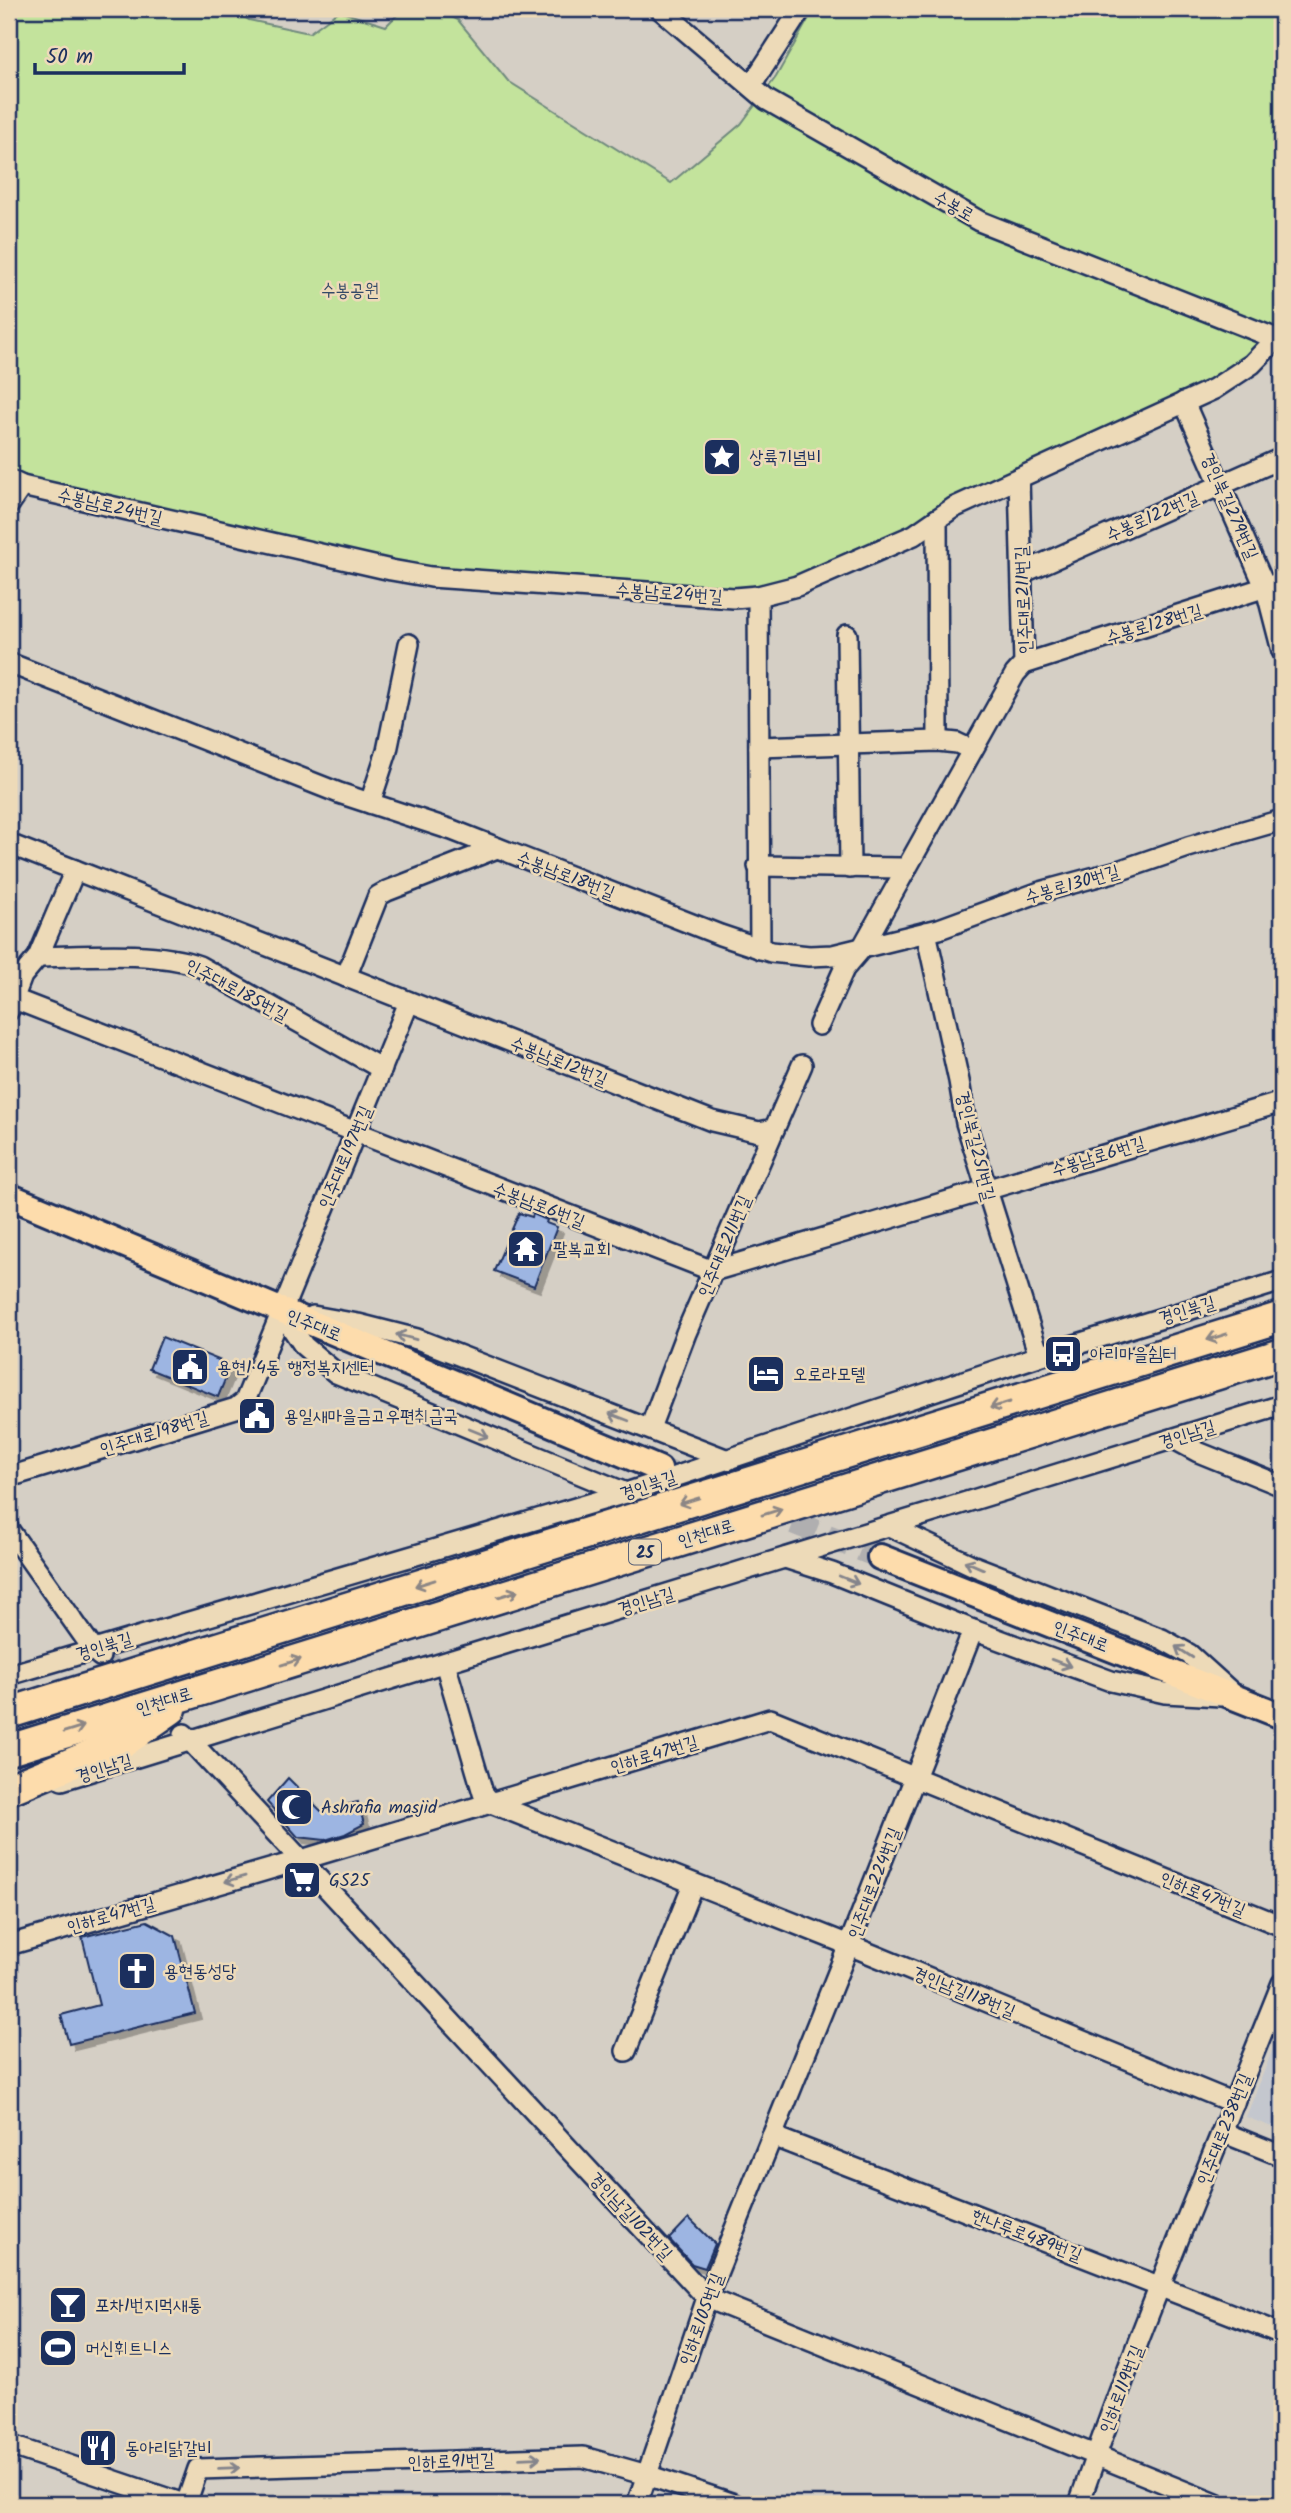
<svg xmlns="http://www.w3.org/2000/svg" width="1291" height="2513" viewBox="0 0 1291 2513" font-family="Kalam,'Poor Story',sans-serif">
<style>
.built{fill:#c4c7ce}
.green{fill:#c3e39c;stroke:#6f897d;stroke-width:2}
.building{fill:#9db5e2;stroke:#1b2f5e;stroke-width:2;filter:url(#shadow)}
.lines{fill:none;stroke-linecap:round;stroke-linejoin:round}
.minor-tunnel{stroke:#b0afb0;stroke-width:19;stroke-dasharray:19 10;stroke-linecap:butt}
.major-tunnel{stroke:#b0afb0;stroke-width:24;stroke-dasharray:24 12;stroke-linecap:butt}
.minor-casing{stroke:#1b2f5e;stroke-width:24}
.major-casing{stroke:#1b2f5e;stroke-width:30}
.highway-casing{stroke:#1b2f5e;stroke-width:35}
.minor{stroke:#eddab8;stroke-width:19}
.major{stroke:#fddcac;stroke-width:24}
.highway{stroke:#fddcac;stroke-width:30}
.oneway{stroke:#84848b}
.oneway2{stroke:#8c8685}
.labels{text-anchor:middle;stroke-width:5;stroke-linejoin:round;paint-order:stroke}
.shield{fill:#eddab8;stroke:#5a6279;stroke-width:2}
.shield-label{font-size:16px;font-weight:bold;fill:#1b2f5e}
.street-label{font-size:18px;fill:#1b2f5e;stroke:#eddab8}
.park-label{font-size:18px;fill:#344a67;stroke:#eddab8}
.poi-label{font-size:18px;fill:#1b2f5e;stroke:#eddab8;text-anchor:start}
</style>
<defs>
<filter id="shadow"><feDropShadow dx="6" dy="6" stdDeviation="0" flood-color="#0004"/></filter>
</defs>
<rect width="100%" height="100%" fill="#d5cfc5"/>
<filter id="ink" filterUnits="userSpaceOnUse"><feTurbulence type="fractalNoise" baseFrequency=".0143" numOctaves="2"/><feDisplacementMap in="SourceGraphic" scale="14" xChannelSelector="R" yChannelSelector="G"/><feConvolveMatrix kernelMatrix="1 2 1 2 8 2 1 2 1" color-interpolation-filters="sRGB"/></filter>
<g filter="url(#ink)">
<path class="built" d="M1282 2026V2131L1246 2117Z"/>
<path class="green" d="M9 9H231L249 20 309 33 339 11 386 26 403 9H436L458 20 508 81 671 183 741 124 776 77 814 9H1282V337L1207 388 758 596 432 575 9 477Z"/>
<g class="building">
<path d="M519 1213 532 1217 533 1214 547 1220 546 1223 557 1227 534 1286 494 1271Z"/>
<path d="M162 1337 231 1365 218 1397 149 1369Z"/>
<path d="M288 1778 321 1811 358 1802 364 1824 345 1834 325 1840 298 1837 267 1802Z"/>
<path d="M147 1921 175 1936 195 2013 69 2044 61 2015 99 2005 82 1937Z"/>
<path d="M689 2218 715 2244 705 2268 692 2264 669 2239Z"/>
</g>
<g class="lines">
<path class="minor-tunnel" d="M101 1657 181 1732"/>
<path class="major-tunnel" d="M660 1469 880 1557"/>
<defs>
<g id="minor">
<path d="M660 9 767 100 979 221 1282 341"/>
<path d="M751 86 801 9"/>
<path d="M1184 402 1266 589 1282 651"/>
<path d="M9 480 22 486 391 570 431 577 734 598 758 596 797 586 914 535 953 508 1214 389 1252 364 1276 339"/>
<path d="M9 505 22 486"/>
<path d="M937 519 938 741"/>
<path d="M1022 573 1282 458"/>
<path d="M758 596 760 949"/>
<path d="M847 635 850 868"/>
<path d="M9 663 339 793 452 830 720 935 771 952 809 956 833 955 939 929 1040 892 1121 870 1188 847 1282 820"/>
<path d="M1024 664 1282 582"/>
<path d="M759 747 938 741 957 743 972 750"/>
<path d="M370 803 387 751 409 644"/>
<path d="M9 844 712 1121 759 1132 774 1129"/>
<path d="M758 866 902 868 906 870"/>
<path d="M926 932 959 1081 966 1123 1039 1356"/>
<path d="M38 957C86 956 155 950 199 966L382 1069"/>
<path d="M346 977 378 896 387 891 497 848"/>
<path d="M9 997 713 1271 1282 1102"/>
<path d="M9 1010 22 976 38 957 75 870"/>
<path d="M819 1025 844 969 862 948 1015 674 1024 664 1019 478"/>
<path d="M280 1311 304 1346 336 1373 626 1493"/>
<path d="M313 1316 358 1324 417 1339 728 1460"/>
<path d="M650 1428 686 1333 802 1065"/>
<path d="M1174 1439 1198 1452 1282 1486"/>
<path d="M9 1477 236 1408 245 1401 409 1002"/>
<path d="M889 1526 974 1566 1162 1639 1189 1654 1230 1691"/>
<path d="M9 1530 93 1649 100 1656"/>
<path d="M785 1558 832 1573 973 1630 1111 1681 1165 1693 1221 1696"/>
<path d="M445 1663 483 1793 491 1803 849 1945 1234 2103"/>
<path d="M9 1675 626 1493 1039 1356 1282 1281"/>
<path d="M184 1734 707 2298 1216 2504"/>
<path d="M62 1780 1282 1405"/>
<path d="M9 1945 301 1860 770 1719 1282 1926"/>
<path d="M626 2051 693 1884"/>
<path d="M1222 2132 1282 2156"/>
<path d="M772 2136 1282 2334"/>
<path d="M9 2445 184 2504"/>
<path d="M186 2504 198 2469 583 2457 647 2475 734 2504"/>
<path d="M637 2504 707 2298 849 1945 973 1630"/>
<path d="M1079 2504C1139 2328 1213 2156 1282 1983"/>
</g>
<g id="major">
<path d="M9 1196 659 1469"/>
<path d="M880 1557 1282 1716"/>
</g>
<g id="highway">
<path d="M9 1713 1282 1317"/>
<path d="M9 1750 1282 1354"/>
<path d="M9 1789 125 1741 171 1709"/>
</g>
</defs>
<use href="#minor" class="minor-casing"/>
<use href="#major" class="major-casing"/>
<use href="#highway" class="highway-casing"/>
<use href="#minor" class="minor"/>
<use href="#major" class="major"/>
<use href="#highway" class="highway"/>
</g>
<defs><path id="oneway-shaft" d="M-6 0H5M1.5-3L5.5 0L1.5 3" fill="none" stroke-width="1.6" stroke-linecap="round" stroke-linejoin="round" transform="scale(1.75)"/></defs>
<g class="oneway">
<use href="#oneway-shaft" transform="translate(406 1337) rotate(-165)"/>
<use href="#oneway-shaft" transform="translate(619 1417) rotate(-159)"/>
<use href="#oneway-shaft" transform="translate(479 1433) rotate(22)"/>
<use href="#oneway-shaft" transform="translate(974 1565) rotate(-157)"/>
<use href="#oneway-shaft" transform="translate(849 1580) rotate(22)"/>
<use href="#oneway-shaft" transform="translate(1184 1652) rotate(-147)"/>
<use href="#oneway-shaft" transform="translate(1061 1663) rotate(20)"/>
<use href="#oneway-shaft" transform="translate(235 1879) rotate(164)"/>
<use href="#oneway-shaft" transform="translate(530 2458) rotate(-2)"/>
<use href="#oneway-shaft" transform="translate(229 2468) rotate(-2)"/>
</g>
<g class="oneway2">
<use href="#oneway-shaft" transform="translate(1217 1337) rotate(163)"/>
<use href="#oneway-shaft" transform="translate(1000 1405) rotate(163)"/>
<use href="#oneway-shaft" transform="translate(689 1501) rotate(163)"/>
<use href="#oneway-shaft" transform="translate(772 1512) rotate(-17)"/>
<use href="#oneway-shaft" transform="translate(425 1583) rotate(163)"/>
<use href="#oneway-shaft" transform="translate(508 1594) rotate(-17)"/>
<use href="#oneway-shaft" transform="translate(291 1662) rotate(-17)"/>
<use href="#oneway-shaft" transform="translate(74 1729) rotate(-17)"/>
</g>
</g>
<defs>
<symbol id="sight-square" viewBox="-11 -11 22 22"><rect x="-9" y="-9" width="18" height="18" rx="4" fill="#1b2f5e" stroke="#eddab8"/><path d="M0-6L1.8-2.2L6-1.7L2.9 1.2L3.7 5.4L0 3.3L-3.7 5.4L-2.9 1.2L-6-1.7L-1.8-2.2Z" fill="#fff"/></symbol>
<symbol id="temple-square" viewBox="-11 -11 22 22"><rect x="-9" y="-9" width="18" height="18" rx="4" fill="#1b2f5e" stroke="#eddab8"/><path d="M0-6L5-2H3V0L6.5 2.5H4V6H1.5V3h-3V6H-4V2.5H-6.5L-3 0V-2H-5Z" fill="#fff"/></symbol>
<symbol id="bus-square" viewBox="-11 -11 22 22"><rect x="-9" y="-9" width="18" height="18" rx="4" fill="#1b2f5e" stroke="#eddab8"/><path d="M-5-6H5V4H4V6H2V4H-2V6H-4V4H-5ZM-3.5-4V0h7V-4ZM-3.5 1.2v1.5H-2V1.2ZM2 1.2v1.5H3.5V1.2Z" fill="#fff"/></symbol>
<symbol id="civic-square" viewBox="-11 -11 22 22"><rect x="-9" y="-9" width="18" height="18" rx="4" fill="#1b2f5e" stroke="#eddab8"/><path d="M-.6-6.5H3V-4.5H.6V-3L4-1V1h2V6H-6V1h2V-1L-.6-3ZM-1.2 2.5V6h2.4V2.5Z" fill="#fff"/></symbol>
<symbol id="hotel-square" viewBox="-11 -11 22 22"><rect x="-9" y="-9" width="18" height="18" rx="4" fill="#1b2f5e" stroke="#eddab8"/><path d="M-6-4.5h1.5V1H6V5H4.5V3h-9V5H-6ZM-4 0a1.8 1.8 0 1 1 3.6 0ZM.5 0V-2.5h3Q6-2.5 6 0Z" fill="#fff"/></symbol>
<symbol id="mosque-square" viewBox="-11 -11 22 22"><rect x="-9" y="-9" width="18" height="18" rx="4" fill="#1b2f5e" stroke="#eddab8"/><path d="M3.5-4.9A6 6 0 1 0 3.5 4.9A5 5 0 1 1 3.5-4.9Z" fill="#fff"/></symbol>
<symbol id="supermarket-square" viewBox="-11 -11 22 22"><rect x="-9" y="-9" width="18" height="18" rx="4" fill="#1b2f5e" stroke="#eddab8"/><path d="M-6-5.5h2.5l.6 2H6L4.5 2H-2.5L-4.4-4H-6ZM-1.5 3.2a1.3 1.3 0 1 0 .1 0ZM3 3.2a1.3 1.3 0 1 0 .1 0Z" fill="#fff"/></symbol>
<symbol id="church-square" viewBox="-11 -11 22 22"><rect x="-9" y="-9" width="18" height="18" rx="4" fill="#1b2f5e" stroke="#eddab8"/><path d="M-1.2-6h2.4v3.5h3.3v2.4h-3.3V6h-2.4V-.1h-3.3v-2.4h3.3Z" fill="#fff"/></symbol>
<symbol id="bar-square" viewBox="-11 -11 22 22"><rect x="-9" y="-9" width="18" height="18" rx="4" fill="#1b2f5e" stroke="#eddab8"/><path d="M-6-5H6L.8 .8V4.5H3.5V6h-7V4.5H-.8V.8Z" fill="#fff"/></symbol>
<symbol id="stadium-square" viewBox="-11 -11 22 22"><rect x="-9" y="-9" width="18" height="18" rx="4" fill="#1b2f5e" stroke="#eddab8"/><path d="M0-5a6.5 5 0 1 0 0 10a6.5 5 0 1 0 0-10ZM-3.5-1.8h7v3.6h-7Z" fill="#fff"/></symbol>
<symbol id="restaurant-square" viewBox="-11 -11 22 22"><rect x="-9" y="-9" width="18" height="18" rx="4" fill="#1b2f5e" stroke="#eddab8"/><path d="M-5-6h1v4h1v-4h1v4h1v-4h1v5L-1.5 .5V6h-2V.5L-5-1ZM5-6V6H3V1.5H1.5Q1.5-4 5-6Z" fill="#fff"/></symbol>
</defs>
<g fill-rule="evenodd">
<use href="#sight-square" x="700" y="435" width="44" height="44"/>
<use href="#temple-square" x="504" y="1227" width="44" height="44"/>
<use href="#bus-square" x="1041" y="1332" width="44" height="44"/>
<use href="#civic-square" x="168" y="1345" width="44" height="44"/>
<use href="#hotel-square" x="744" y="1352" width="44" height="44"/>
<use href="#civic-square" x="235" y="1394" width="44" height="44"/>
<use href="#mosque-square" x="272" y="1785" width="44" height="44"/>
<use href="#supermarket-square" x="280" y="1858" width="44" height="44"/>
<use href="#church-square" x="115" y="1949" width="44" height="44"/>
<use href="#bar-square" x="46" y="2283" width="44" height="44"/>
<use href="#stadium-square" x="36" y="2326" width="44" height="44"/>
<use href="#restaurant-square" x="76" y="2426" width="44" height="44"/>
</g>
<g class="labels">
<rect class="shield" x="629" y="1539.5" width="32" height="25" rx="5"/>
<g class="shield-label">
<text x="645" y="1558">25</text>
</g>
<g class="street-label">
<text transform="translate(954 206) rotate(30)" y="6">수봉로</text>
<text transform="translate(110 506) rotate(13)" y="6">수봉남로24번길</text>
<text transform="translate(1230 506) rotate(66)" y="6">경인북길279번길</text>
<text transform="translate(1152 516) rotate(-24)" y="6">수봉로122번길</text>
<text transform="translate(669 593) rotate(4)" y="6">수봉남로24번길</text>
<text transform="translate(1023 600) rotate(-92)" y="6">인주대로211번길</text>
<text transform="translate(1154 624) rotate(-17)" y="6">수봉로128번길</text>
<text transform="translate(566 875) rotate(21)" y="6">수봉남로18번길</text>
<text transform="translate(1072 884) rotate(-16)" y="6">수봉로130번길</text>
<text transform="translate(237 990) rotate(28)" y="6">인주대로185번길</text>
<text transform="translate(559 1061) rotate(22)" y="6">수봉남로12번길</text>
<text transform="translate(976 1146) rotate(76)" y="6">경인북길251번길</text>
<text transform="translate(1098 1156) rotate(-17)" y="6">수봉남로6번길</text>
<text transform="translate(345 1157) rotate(-67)" y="6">인주대로197번길</text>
<text transform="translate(539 1205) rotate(21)" y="6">수봉남로6번길</text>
<text transform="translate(724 1246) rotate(-67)" y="6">인주대로211번길</text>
<text transform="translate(1187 1310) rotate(-17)" y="6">경인북길</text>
<text transform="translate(314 1325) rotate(22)" y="6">인주대로</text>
<text transform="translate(154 1433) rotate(-17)" y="6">인주대로198번길</text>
<text transform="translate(1187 1434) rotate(-17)" y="6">경인남길</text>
<text transform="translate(648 1485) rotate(-19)" y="6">경인북길</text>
<text transform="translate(706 1533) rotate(-17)" y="6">인천대로</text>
<text transform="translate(646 1601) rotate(-17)" y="6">경인남길</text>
<text transform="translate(1081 1636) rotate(21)" y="6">인주대로</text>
<text transform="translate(104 1646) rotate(-17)" y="6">경인북길</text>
<text transform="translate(164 1701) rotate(-17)" y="6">인천대로</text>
<text transform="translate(654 1754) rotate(-17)" y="6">인하로47번길</text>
<text transform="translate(104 1768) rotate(-17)" y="6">경인남길</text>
<text transform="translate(874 1883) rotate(-69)" y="6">인주대로224번길</text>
<text transform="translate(1203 1894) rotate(22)" y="6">인하로47번길</text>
<text transform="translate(111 1915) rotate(-16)" y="6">인하로47번길</text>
<text transform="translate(964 1992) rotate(22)" y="6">경인남길118번길</text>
<text transform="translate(1224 2129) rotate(-68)" y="6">인주대로238번길</text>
<text transform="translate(631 2216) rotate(47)" y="6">경인남길102번길</text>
<text transform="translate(1027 2235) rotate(21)" y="6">한나루로489번길</text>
<text transform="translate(701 2319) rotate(-70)" y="6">인하로105번길</text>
<text transform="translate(1121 2389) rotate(-69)" y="6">인하로119번길</text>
<text transform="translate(451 2461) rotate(-2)" y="6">인하로91번길</text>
</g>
<g class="park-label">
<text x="350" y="296">수봉공원</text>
</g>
<g class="poi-label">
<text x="749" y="463">상륙기념비</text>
<text x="553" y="1255">팔복교회</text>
<text x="1090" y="1360">아리마을쉼터</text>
<text x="217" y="1373">용현1·4동 행정복지센터</text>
<text x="793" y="1380">오로라모텔</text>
<text x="284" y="1422">용일새마을금고우편취급국</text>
<text x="321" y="1813">Ashrafia masjid</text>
<text x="329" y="1886">GS25</text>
<text x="164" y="1977">용현동성당</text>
<text x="95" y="2311">포차1번지먹새통</text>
<text x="85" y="2354">머신휘트니스</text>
<text x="125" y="2454">동아리닭갈비</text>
</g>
</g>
<rect width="1291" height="2513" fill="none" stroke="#eddab8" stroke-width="35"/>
<rect x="18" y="18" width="1256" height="2478" fill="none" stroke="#1b2f5e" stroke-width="2.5" filter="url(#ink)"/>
<path d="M35 63v10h149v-10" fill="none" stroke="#1b2f5e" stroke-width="3.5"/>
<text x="46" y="63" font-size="21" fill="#1b2f5e" stroke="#eddab8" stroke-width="5" paint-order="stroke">50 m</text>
</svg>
